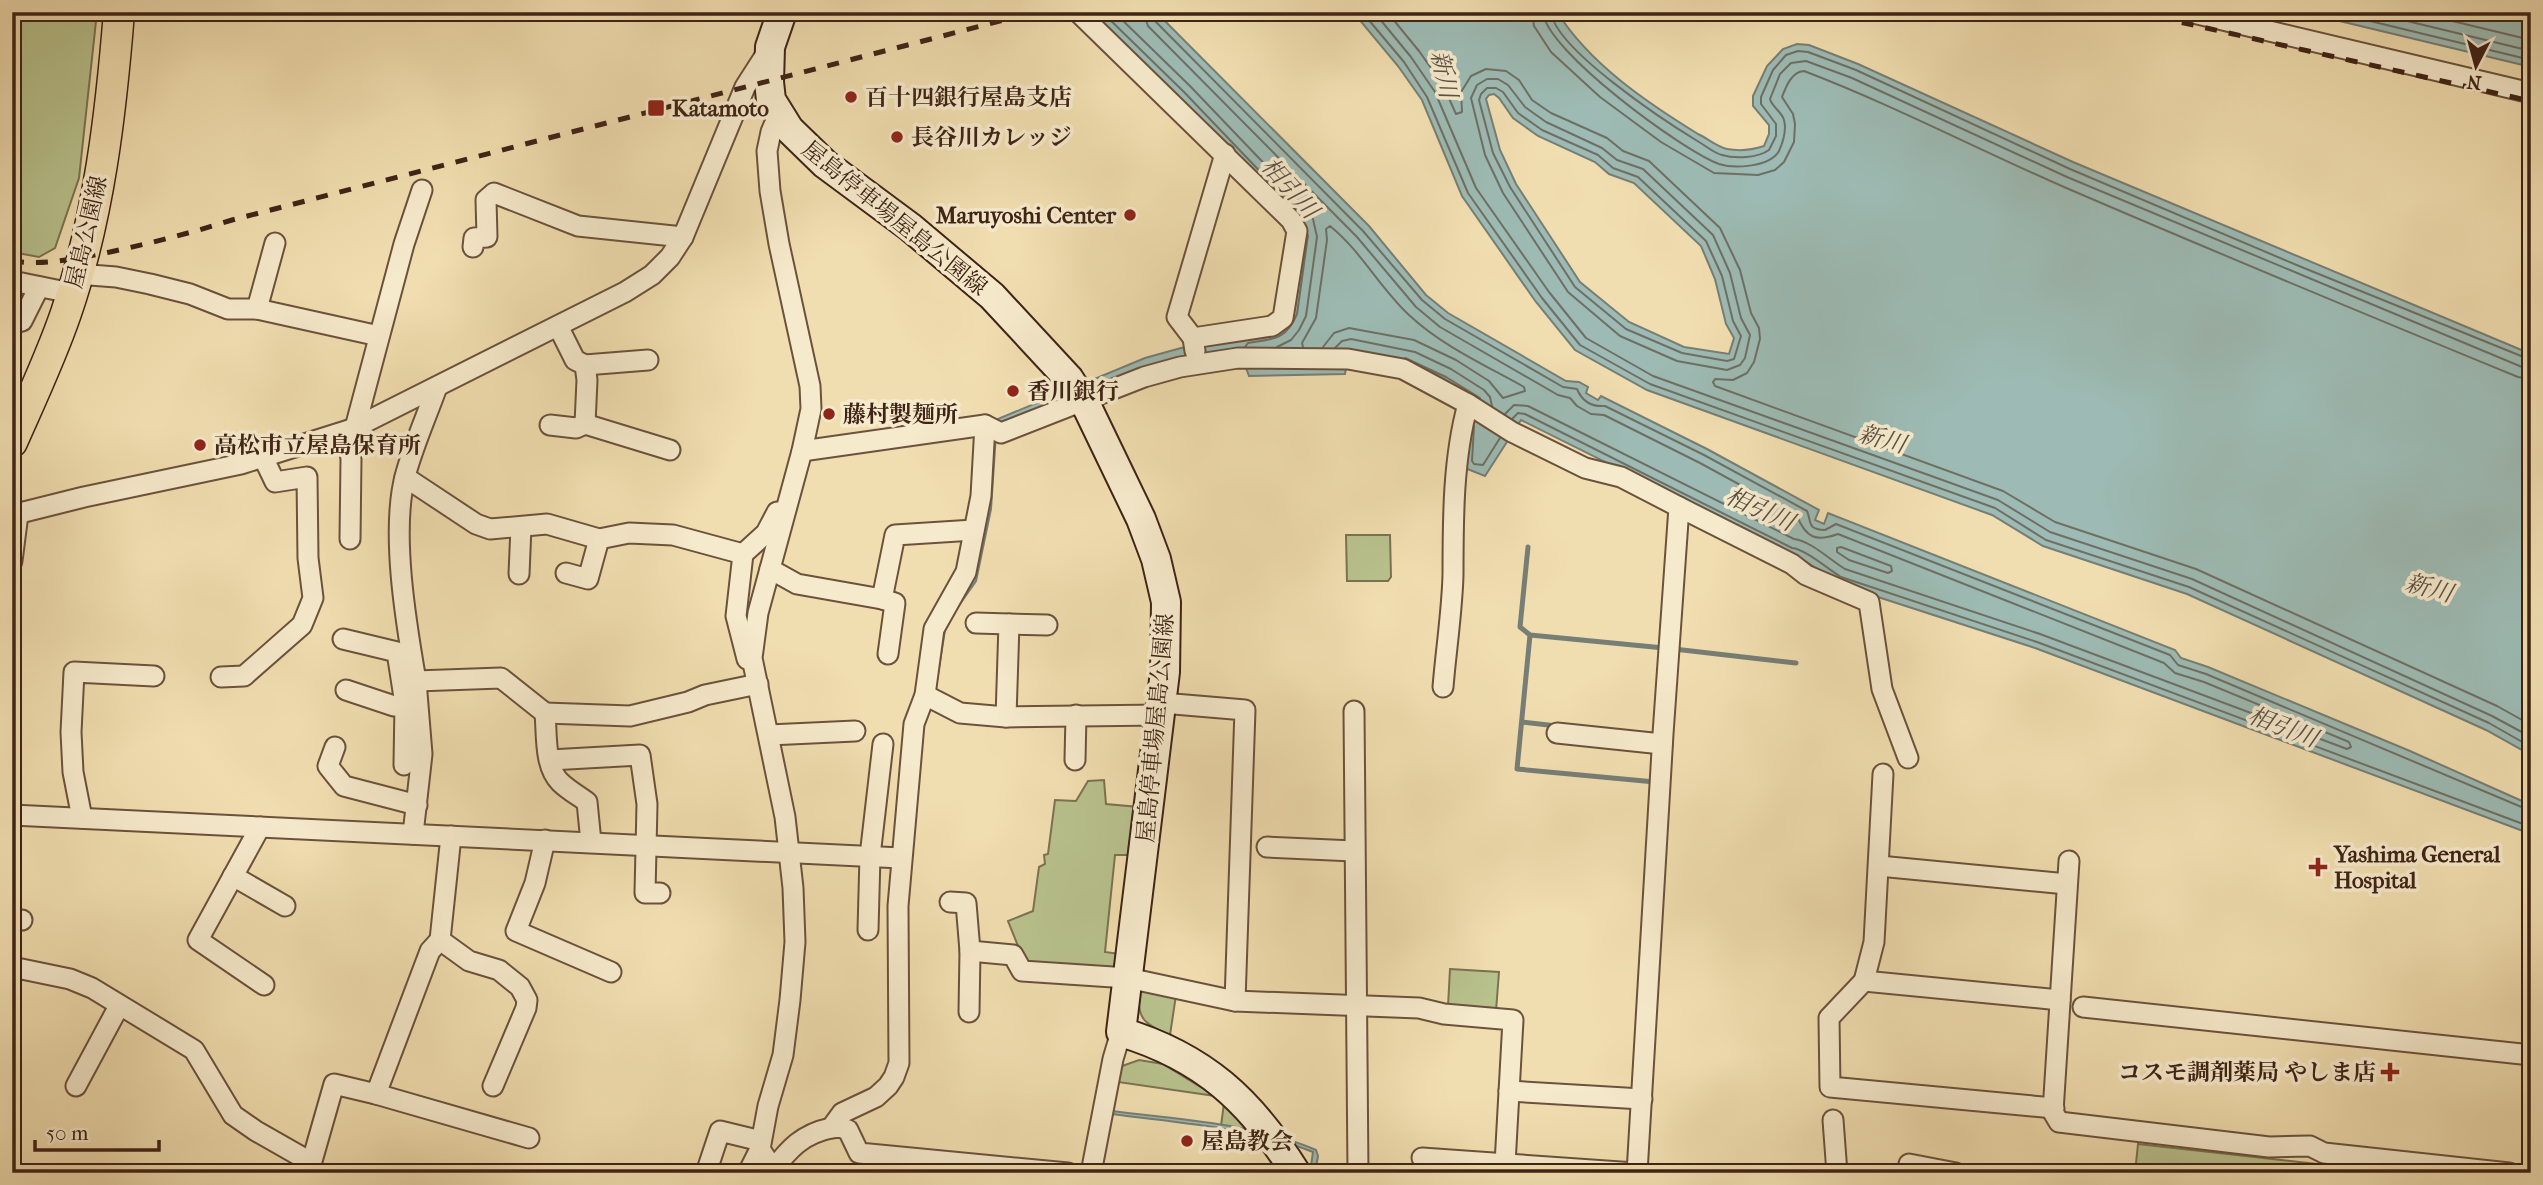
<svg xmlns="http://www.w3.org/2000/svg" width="2543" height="1185" viewBox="0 0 2543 1185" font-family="'IM FELL French Canon','Noto Serif JP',serif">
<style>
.green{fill:#b8c28d;stroke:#7b7252;stroke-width:2}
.water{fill:#9dbbb4;stroke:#777e75;stroke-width:2;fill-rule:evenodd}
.pier{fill:#f1deb0}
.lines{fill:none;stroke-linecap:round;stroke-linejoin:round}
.shore{stroke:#6e6f65;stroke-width:2}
.stream{stroke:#777e75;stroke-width:5}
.minor-casing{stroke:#6b523c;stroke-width:23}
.secondary-casing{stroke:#3e2316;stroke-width:32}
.primary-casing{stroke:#3e2316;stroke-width:33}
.minor{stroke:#f6eacc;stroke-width:19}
.secondary{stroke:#f6eacc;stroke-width:28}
.primary{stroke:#f1deb0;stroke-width:30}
.rail{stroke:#3e2316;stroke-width:5;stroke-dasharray:12 12;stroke-linecap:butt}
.poi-dot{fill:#8f2418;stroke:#f6eacc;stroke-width:2.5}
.labels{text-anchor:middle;stroke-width:7;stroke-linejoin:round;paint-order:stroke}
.poi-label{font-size:23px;font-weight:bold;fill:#3e2316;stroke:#f6eacc;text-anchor:start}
.street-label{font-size:23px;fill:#3e2316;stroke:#f6eacc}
.water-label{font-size:24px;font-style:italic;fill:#5a5145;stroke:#f6eacc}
</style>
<rect width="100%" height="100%" fill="#f1deb0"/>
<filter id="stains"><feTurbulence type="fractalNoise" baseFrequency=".00286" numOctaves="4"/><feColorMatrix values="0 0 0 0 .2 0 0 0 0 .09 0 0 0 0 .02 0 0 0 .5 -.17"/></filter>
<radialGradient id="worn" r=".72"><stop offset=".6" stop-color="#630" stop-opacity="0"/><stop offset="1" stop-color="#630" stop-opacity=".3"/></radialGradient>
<g class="green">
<path d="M12 12H97L79 178 55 248 39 257 12 252Z"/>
<path d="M1346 535H1390L1391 577 1388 581H1347Z"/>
<path d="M1104 780 1106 804 1139 807 1134 855H1115L1105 952 1120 954 1116 972 1026 966 1008 921 1033 911 1039 867 1045 864 1044 855 1048 854 1055 800 1076 801 1088 781Z"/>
<path d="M1450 969 1499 972 1496 1011 1448 1006Z"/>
<path d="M1139 987 1176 995 1170 1035C1143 1024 1136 1018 1139 987Z"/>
<path d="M1139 1060 1163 1064 1215 1096 1118 1082 1122 1066Z"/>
<path d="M1224 1103 1249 1130 1221 1126Z"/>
<path d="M2138 1144 2397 1173H2135Z"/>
</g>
<g class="water">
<path d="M1092 12H1156L1369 226 1426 295 1448 313 1566 381 1579 382 1588 387 1586 393 1598 400 1601 396 1707 449 1819 510 1815 520 1824 524 1828 513 2175 650 2181 658 2208 667 2410 751 2531 805V834L2035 648 1838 584C1828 577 1801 556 1792 555L1521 420 1485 476 1465 468 1468 421 1443 383 1346 368 1345 374 1249 376 1240 352 1001 428 993 421 1145 358 1181 348 1274 332 1290 213 1179 97Z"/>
<path d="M1353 12H1557C1590 64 1646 102 1698 134 1707 138 1717 147 1727 149 1738 151 1752 150 1764 146L1769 134V125L1753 106V96L1767 66 1783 49 1797 44 1809 45 1858 64 2073 162 2531 354V755L2486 730 2187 594 2043 546 1992 515 1647 390 1575 350 1536 302 1462 196 1422 100 1398 66ZM1494 94 1499 98 1513 118 1538 136 1595 162 1609 174 1634 183 1701 246 1715 279 1726 324 1734 338 1729 354 1684 347 1629 322 1580 282 1516 184 1500 150 1486 99 1489 95Z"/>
<path d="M2302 12H2531V67Z"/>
<path d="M988 433 996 434 991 509 976 581 953 614 945 630 935 693V640L970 573Z"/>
<path d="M1112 1111C1180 1120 1253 1123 1316 1150L1318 1156 1315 1173H1310L1313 1152C1249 1127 1179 1123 1112 1114Z"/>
</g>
<path class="pier" d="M2523 12H2531V70H2528Z"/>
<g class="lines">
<g class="shore">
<path d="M1102 12 1184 92 1294 207"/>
<path d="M1114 12 1190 86 1301 202 1313 219 1317 237 1306 316 1299 330 1291 340 1277 347"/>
<path d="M1143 12 1148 26 1357 237 1416 307 1440 327 1558 395 1570 398 1577 406 1591 414 1604 415 1700 463 1797 516C1806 538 1816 542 1838 534L2164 663 2175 673 2204 682 2349 742 2351 747 2347 749 2040 634 1845 569C1830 560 1811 541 1794 539L1528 406 1514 405 1505 414"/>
<path d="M1152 12 1154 20 1363 231 1422 300 1445 319 1563 387 1577 389C1582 401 1592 407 1605 406L1704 455 1807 511C1812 522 1806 529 1825 530L1836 524 2170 655 2178 665 2206 674 2531 811"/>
<path d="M1362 12 1404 62 1427 97 1468 193 1542 298 1580 345 1650 384 1995 508 2046 540 2189 587 2489 723 2531 747"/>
<path d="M1374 12 1411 57 1435 92 1476 188 1549 292 1586 338 1653 376 1998 500 2050 532 2192 579 2492 716 2531 737"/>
<path d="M1387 12 1419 51 1443 85 1456 114 1462 112 1461 92 1471 76 1486 69 1506 71 1519 80 1532 100 1551 113 1607 138 1623 151 1649 161 1720 228 1740 270 1751 313 1759 328 1760 339 1754 362 1747 373 1733 380 1715 379 1713 382 1715 386 2003 491 2055 522 2196 569 2497 706 2531 725"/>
<path d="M1532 12 1534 26 1551 52 1600 97 1661 142 1714 173 1758 175 1775 170 1784 162 1794 142 1795 124 1793 114 1782 97C1786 87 1791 72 1804 71 1893 105 1977 149 2064 187 2215 252 2367 315 2518 377L2531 379"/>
<path d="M1543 12C1545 50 1683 151 1719 164 1734 169 1770 167 1779 151 1783 142 1787 131 1784 120 1782 112 1772 107 1770 99L1780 74 1791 63 1806 61 1852 78 2067 177 2522 367 2531 368"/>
<path d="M1551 12C1555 49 1666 122 1699 142 1706 146 1714 153 1722 155 1735 159 1758 158 1769 150L1776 136V124L1761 104V97L1773 70 1786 55 1798 51 1808 52 1856 70 2070 169 2299 266 2531 360"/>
<path d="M2333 12 2531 60"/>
<path d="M2370 12 2531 51"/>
<path d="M2415 12 2531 40"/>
<path d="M1487 79H1498L1508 85 1525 107 1546 122 1602 148 1617 160 1643 169 1713 235 1730 273 1741 318 1750 335 1745 358 1740 365 1727 370 1677 361 1620 336 1568 292 1503 193 1485 155 1471 98 1477 85Z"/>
<path d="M1487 88H1496L1503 92 1518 113 1542 130 1598 155 1613 168 1638 177 1706 241 1722 276 1733 321 1741 336 1734 359 1727 361 1682 353 1626 329 1575 287 1510 187 1493 153 1479 100 1481 94Z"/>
<path d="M1245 347 1248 343C1273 339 1286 340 1297 314L1308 235"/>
<path d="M1303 347 1302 343 1316 318 1327 240 1326 229 1330 226C1361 251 1380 288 1409 315 1442 346 1485 365 1524 387L1525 391 1503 398 1489 381 1456 360 1414 340 1349 328 1334 333 1323 347"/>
<path d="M1335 348 1342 341 1351 339 1415 352 1451 369 1484 390 1490 397 1492 406"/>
<path d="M1405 358 1446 377 1480 398"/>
<path d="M1512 419 1518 413 1525 414 1792 548C1805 549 1828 569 1841 577L2037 642 2531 827"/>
<path d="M1474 426 1472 461 1474 464 1483 465 1500 438"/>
<path d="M1841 547 1891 566 1892 571 1888 573 1849 560 1837 552V548Z"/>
</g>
<g class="stream">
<path d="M1528 547 1520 627 1530 635 1664 648"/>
<path d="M1530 635 1517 769 1655 782"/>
<path d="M1674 649 1796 663"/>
<path d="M1522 722 1557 726"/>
</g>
<defs>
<g id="minor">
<path d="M2189 12 2531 93"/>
<path d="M1080 14 1291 220 1297 231 1283 318 1272 326 1193 338"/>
<path d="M473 247 474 238 487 237 486 200 494 193 578 226 683 237"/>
<path d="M77 274 116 277 150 284 190 294 228 309H257L379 336"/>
<path d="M12 281 71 293"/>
<path d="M257 309 275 243"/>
<path d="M12 324 22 321 39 287"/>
<path d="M558 326 575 360 585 365 587 380 585 424 670 450"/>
<path d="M1195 351 1193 338 1177 317 1225 154"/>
<path d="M585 365 648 360"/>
<path d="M437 387C427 415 414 444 406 473 390 529 406 623 416 681L501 678 545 713C547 734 544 766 560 782 568 790 579 796 587 802L591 842"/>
<path d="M550 425 576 428 585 424"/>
<path d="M985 425 1001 433 1144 377 1180 367 1238 358 1348 359 1403 369 1468 404 1512 432 1585 468 1621 477 1679 507 1663 734 1637 1173"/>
<path d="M355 428 404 244 422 190"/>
<path d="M347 431 351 459 350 539"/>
<path d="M405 477 476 524 490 529 547 524 599 539 629 533 673 535 743 554"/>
<path d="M1679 507 1792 564 1806 575 1869 602 1882 689 1908 758"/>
<path d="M12 515 84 497 241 464 352 429 625 292 652 275 670 257 683 237 745 87 770 48"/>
<path d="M12 561 18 514"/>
<path d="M770 569 797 584 882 599 895 535 974 530"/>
<path d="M566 573 588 579 599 539"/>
<path d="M519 574 521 527"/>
<path d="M882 599 895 603 888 654"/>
<path d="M976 623 1009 624 1006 717"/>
<path d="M1009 624 1047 625"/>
<path d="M343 639 397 652 405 704 417 703"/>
<path d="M747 659 736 616 743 554 766 533 777 512"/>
<path d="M221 677 244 676 302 625 313 598 308 558 307 477 275 482 263 457"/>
<path d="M1443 687C1446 650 1452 612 1453 575 1453 519 1453 458 1468 404"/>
<path d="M346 690 394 706 405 704 404 765"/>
<path d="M925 695 960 713 1006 717 1161 715"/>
<path d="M1162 703 1245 710 1235 1001"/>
<path d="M1354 711 1358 1173"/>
<path d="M545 713 630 716 688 702 705 695 758 684"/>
<path d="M1557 733 1662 744"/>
<path d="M769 735 855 731"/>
<path d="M335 747 328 766 344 786 417 805"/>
<path d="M550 760 640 755 647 804 645 893H660"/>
<path d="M1075 760 1076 715"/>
<path d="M1883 774 1874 942 1864 981 1829 1018 1830 1087 2054 1108"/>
<path d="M12 815 901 858"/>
<path d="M82 818 73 772 71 732 74 672 154 676"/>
<path d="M260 827 198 940 264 985"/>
<path d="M413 834 422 754 416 681"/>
<path d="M451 836 440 940 469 961 499 970 520 987 527 1000 526 1008 493 1086"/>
<path d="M545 840 535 883 516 931 611 972"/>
<path d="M1267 847 1354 851"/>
<path d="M2069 861 2053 1112 2059 1122 2269 1147 2310 1146 2324 1153 2509 1173"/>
<path d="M1879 866 2067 884"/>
<path d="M233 876 285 906"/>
<path d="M950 902 966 903 970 951 1013 955 1022 971 1128 978 1235 1001 1419 1008 1444 1014 1513 1020 1505 1164"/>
<path d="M12 920H22"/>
<path d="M868 930 870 856 883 744"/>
<path d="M12 967 70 979 92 988 194 1050 233 1115 256 1131 307 1160 303 1173"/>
<path d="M1864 981 2060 1000"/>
<path d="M2083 1007 2531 1055"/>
<path d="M969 1012 970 951"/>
<path d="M76 1086 119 1006"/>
<path d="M1509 1091 1642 1099"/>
<path d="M376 1094 430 951 440 940"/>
<path d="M1833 1120 1837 1173"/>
<path d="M831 1128 840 1127 848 1130 859 1153 1068 1173"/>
<path d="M1422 1158 1635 1173"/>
<path d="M307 1160 312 1161 334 1084 376 1094 529 1138"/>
<path d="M1909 1164 1956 1173"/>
<path d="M772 1171C789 1149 802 1134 831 1128L842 1113 876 1097 888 1086 894 1077 899 1063 898 906 914 724 925 695 934 629 966 572 981 496 985 425 802 451"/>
<path d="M706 1173 720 1131 761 1141"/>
<path d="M748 1173 760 1149"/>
<path d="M772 1173 771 1166 760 1149 768 1106 783 1055 790 1000 795 942 793 888 785 817 752 658 758 613 802 451 811 409 810 386 779 244 770 191 767 151 771 132 779 113"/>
<path d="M1091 1173 1113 1059 1121 1032"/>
</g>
<path id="secondary" d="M782 12 770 47 769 82 771 100 789 129 825 164 910 227 992 296 1069 379 1088 409 1141 519 1156 559 1166 602 1165 672 1121 1032C1204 1057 1251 1101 1296 1173"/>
<path id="primary" d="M12 442C31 399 51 357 66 313 99 217 111 113 119 12"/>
</defs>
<use href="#minor" class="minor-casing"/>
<use href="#secondary" class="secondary-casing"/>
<use href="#primary" class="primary-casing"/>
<use href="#minor" class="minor"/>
<use href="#secondary" class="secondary"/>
<use href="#primary" class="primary"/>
<g class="rail">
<path d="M2135 12 2531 101"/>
<path d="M12 261C45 266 77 258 110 252 151 243 191 233 232 220L1035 12"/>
</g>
</g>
<g class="poi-dot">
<circle cx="851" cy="97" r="7"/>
<rect x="647" y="99" width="18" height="18" rx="3.5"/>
<circle cx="897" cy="137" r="7"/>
<circle cx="1130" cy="215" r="7"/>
<circle cx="1013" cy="391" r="7"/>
<circle cx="829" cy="414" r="7"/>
<circle cx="200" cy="445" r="7"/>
<path d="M2314.5 856.5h7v7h7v7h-7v7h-7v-7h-7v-7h7z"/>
<path d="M2386.5 1061.5h7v7h7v7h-7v7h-7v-7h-7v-7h7z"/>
<circle cx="1187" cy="1141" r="7"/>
</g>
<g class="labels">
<g class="poi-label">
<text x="865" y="105">百十四銀行屋島支店</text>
<text x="672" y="116">Katamoto</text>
<text x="911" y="145">長谷川カレッジ</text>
<text x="1116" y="223" text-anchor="end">Maruyoshi Center</text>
<text x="1027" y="399">香川銀行</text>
<text x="843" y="422">藤村製麺所</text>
<text x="214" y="453">高松市立屋島保育所</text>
<text x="2334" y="862">Yashima General<tspan x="2334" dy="26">Hospital</tspan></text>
<text x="2376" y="1080" text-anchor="end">コスモ調剤薬局 やしま店</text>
<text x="1201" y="1149">屋島教会</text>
</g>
<g class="street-label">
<text transform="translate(895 218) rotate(39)" y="8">屋島停車場屋島公園線</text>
<text transform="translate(86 232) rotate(-77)" y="8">屋島公園線</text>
<text transform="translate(1155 728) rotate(-85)" y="8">屋島停車場屋島公園線</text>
</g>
<g class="water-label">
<text transform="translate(1444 74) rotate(78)" y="8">新川</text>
<text transform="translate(1290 188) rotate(48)" y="8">相引川</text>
<text transform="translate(1882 439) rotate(15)" y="8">新川</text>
<text transform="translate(1760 509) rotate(24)" y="8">相引川</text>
<text transform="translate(2429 588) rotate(15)" y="8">新川</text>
<text transform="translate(2283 727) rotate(21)" y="8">相引川</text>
</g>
</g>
<rect width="2543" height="1185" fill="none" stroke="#f1deb0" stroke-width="42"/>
<rect x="14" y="14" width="2515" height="1157" fill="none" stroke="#3e2316" stroke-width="3.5"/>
<rect x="21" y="21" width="2501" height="1143" fill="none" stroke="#3e2316" stroke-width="2"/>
<g transform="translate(2476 66) rotate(186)" stroke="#f6eacc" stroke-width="5" paint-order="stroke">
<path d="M0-5L12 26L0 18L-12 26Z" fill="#3e2316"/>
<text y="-10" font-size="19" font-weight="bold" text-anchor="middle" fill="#3e2316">N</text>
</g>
<path d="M35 1140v10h124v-10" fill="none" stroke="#3e2316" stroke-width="3.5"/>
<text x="46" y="1140" font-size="21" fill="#3e2316" stroke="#f6eacc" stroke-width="5" paint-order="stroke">50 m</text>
<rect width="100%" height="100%" filter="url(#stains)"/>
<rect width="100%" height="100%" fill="url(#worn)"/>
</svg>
